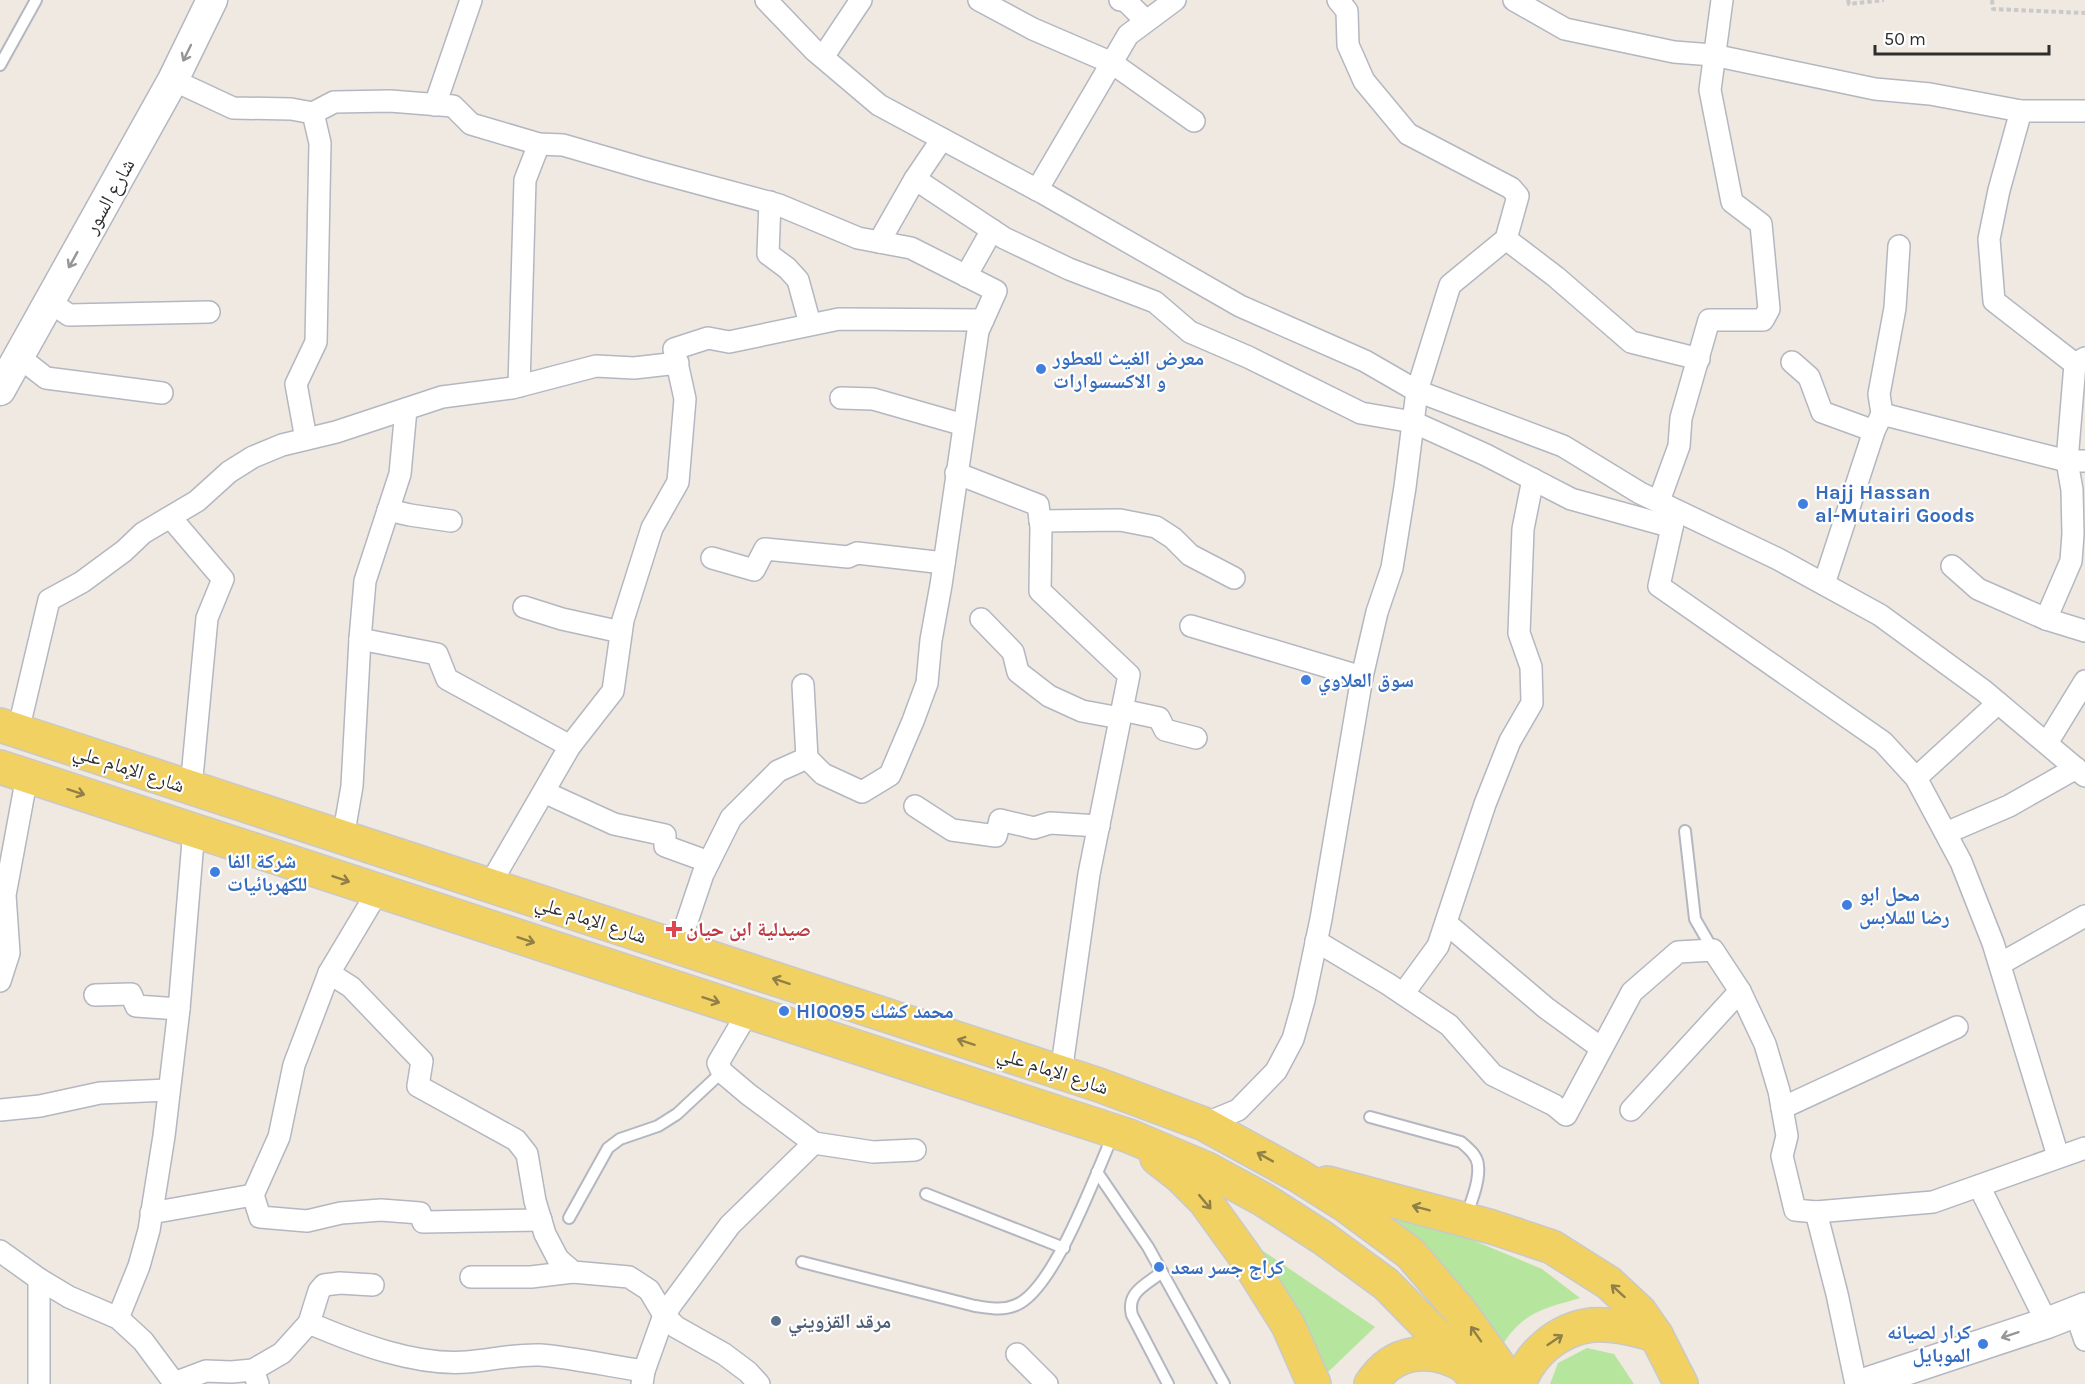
<svg xmlns="http://www.w3.org/2000/svg" width="2085" height="1384" viewBox="0 0 2085 1384" font-family="Karla,'Noto Naskh Arabic',sans-serif">
<style>
.green{fill:#b6e59e}
.lines{fill:none;stroke-linecap:round;stroke-linejoin:round}
.lane-casing{stroke:#b4b7c1;stroke-width:14}
.street-casing{stroke:#b4b7c1;stroke-width:24}
.secondary-casing{stroke:#b4b7c1;stroke-width:33}
.primary-casing{stroke:#c9c9c9;stroke-width:36}
.path{stroke:#c9c9c9;stroke-width:4;stroke-dasharray:4.5 3;stroke-linecap:butt}
.lane{stroke:#fff;stroke-width:10}
.street{stroke:#fff;stroke-width:21}
.secondary{stroke:#fff;stroke-width:30}
.primary{stroke:#f2d163;stroke-width:33}
.oneway{stroke:#969696}
.oneway2{stroke:#908048}
.shop-dot{fill:#3f7fe0;stroke:#fff;stroke-width:2}
.health-dot{fill:#e0444e;stroke:#fff;stroke-width:2}
.service-dot{fill:#5c6f8a;stroke:#fff;stroke-width:2}
.labels{text-anchor:middle;stroke-width:4.5;stroke-linejoin:round;paint-order:stroke}
.street-label{font-size:20px;fill:#2e2e2e;stroke:#fff}
.shop-label{font-size:20px;font-weight:bold;fill:#366cbe;stroke:#fff;text-anchor:start}
.health-label{font-size:20px;font-weight:bold;fill:#be3a42;stroke:#fff;text-anchor:start}
.service-label{font-size:20px;font-weight:bold;fill:#4e5e75;stroke:#fff;text-anchor:start}
</style>
<rect width="100%" height="100%" fill="#efe9e1"/>
<g class="green">
<path d="M1380 1212 1470 1239 1542 1269 1580 1298C1546 1308 1524 1311 1503 1344L1433 1254Z"/>
<path d="M1250 1242 1375 1327 1326 1374Z"/>
<path d="M1587 1348 1614 1354 1634 1384H1550L1558 1363Z"/>
</g>
<g class="lines">
<defs>
<g id="lane">
<path d="M0 65 36 0"/>
<path d="M1685 831 1695 919 1713 950"/>
<path d="M1370 1117 1461 1142C1468 1148 1477 1155 1478 1165 1480 1181 1471 1202 1466 1217"/>
<path d="M1097 1172 1148 1247 1224 1384"/>
<path d="M926 1194 1064 1248"/>
<path d="M569 1218 608 1148 620 1139 658 1126 677 1114 722 1072"/>
<path d="M802 1262 975 1306C990 1308 1002 1311 1016 1305 1054 1290 1096 1173 1113 1135"/>
<path d="M1162 1272C1146 1285 1126 1292 1132 1315L1168 1384"/>
</g>
<g id="street">
<path d="M766 0 814 50 879 105 1043 193 1240 306 1365 361 1417 391 1563 446 1640 493 1778 559 1880 615 1984 691 2085 776"/>
<path d="M979 0 1033 29 1112 63 1194 121"/>
<path d="M1120 0 1126 1 1146 21"/>
<path d="M1514 0 1565 29 1674 52 1713 55 1875 89 1930 94 2021 111H2085"/>
<path d="M823 57 861 0"/>
<path d="M173 80 233 108 291 109 313 113 334 102 390 101 453 106 471 124 539 144 563 145 649 170 779 205 858 238 911 248 996 291 978 331 941 585 931 640 927 683 913 721 890 775 862 792 823 774 807 758 803 685"/>
<path d="M435 105 471 0"/>
<path d="M2021 111 1999 190 1989 239 1994 301 2075 364"/>
<path d="M915 179 1004 238 1069 269 1155 302 1190 332 1248 357 1361 413 1413 422 1486 455 1571 499 1672 527"/>
<path d="M1037 190 1128 35 1175 0"/>
<path d="M770 202 768 254 787 268 798 280 810 324"/>
<path d="M1506 239 1556 277 1631 342 1699 359"/>
<path d="M879 242 915 179 942 139"/>
<path d="M966 276 992 230"/>
<path d="M50 302 69 315 209 312"/>
<path d="M19 357 46 378 162 393"/>
<path d="M1792 362 1809 377 1822 412 1874 431"/>
<path d="M519 386 525 180 539 144"/>
<path d="M841 398 873 399 964 425"/>
<path d="M1882 414 2067 461H2085"/>
<path d="M306 439 296 384 316 342 320 143 313 113"/>
<path d="M956 473 1038 505 1041 527 1040 591 1129 675 1089 874 1061 1073"/>
<path d="M1659 501 1679 446 1681 418 1709 320H1763L1769 309 1761 224 1732 202 1710 90 1722 0"/>
<path d="M388 510 410 515 451 521"/>
<path d="M1675 514 1659 586 1883 742 1916 778 1961 862 1993 943 2058 1156"/>
<path d="M171 518 223 579 207 618 191 788"/>
<path d="M1040 521 1120 520 1156 527 1173 538 1190 555 1234 578"/>
<path d="M712 558 754 570 765 549 848 557 857 553 944 563"/>
<path d="M1952 566 1978 589 2046 619 2085 631"/>
<path d="M1824 584 1874 431 1882 414 1879 394 1895 308 1899 246"/>
<path d="M524 607 562 619 621 632"/>
<path d="M981 619 1013 652 1018 672 1049 696 1082 711 1120 718"/>
<path d="M2046 619 2071 561 2073 534 2072 490 2067 461 2075 364 2085 358"/>
<path d="M1191 626 1362 677"/>
<path d="M360 639 437 654 447 679 570 746"/>
<path d="M1122 710 1159 718 1165 730 1196 738"/>
<path d="M18 731 49 600 82 582 124 551 143 533 197 501 229 472 253 457 282 445 336 432 442 397 512 388 596 366 634 368 678 363"/>
<path d="M2047 743 2085 681"/>
<path d="M1916 778 1998 703"/>
<path d="M544 792 614 824 665 835V846L709 862"/>
<path d="M915 806 952 830 996 836 1000 820 1034 828 1050 823 1099 826"/>
<path d="M1946 833 2009 806 2076 768"/>
<path d="M343 838 352 786 360 639 365 581 400 474 406 409"/>
<path d="M489 886 570 746 613 691 623 620 652 528 678 482 685 399 674 349 708 338 729 342 839 319 983 320"/>
<path d="M1446 923 1546 1008 1601 1048"/>
<path d="M1316 941 1388 984 1449 1025 1493 1075 1554 1105 1566 1115 1632 992 1678 952 1713 950 1740 991 1765 1044 1779 1091 1787 1136 1782 1156 1795 1210 1816 1212 1933 1202 2085 1148"/>
<path d="M678 948 703 874 731 818 778 771 807 758"/>
<path d="M2000 964 2085 916"/>
<path d="M329 973 351 987 422 1061 418 1086 516 1140 527 1154 535 1201 545 1234 558 1259 573 1272 629 1277 649 1290 664 1315 676 1327 724 1354 748 1372 759 1384"/>
<path d="M0 981 9 953 5 895 27 776"/>
<path d="M1403 994 1438 946 1485 804 1510 741 1532 703 1531 667 1519 633 1523 529 1533 479"/>
<path d="M95 995 131 994 136 1006 179 1009"/>
<path d="M748 1012 718 1063 722 1072 748 1094 814 1143 873 1152 915 1150"/>
<path d="M1782 1108 1957 1027"/>
<path d="M0 1110 40 1106 100 1093 168 1090"/>
<path d="M1631 1110 1740 991"/>
<path d="M1204 1124 1238 1110 1276 1071 1293 1039 1304 1000 1321 919 1362 677 1377 612 1392 568 1405 487 1417 391 1450 285 1506 239 1518 196 1511 188 1408 134 1364 81 1348 45 1347 11 1338 0"/>
<path d="M1979 1186 2047 1323"/>
<path d="M253 1195 260 1217 307 1221 341 1213 381 1210 420 1213 423 1222 541 1220"/>
<path d="M1816 1212 1837 1294 1856 1384"/>
<path d="M151 1213 253 1195 279 1137 294 1065 329 973 378 891"/>
<path d="M0 1251 39 1279 69 1297 118 1318 143 1341 175 1384"/>
<path d="M471 1277H531L573 1272"/>
<path d="M39 1279V1384"/>
<path d="M2075 1311 2085 1340"/>
<path d="M118 1318 139 1266 149 1230 164 1136 179 1009 194 829"/>
<path d="M309 1323 319 1291 324 1285 340 1283 373 1285"/>
<path d="M1017 1354 1047 1384"/>
<path d="M253 1370 282 1353 309 1323C356 1343 415 1366 467 1362 492 1360 515 1354 540 1355 575 1358 610 1366 644 1371"/>
<path d="M174 1383 206 1371 231 1372 253 1370 258 1384"/>
<path d="M642 1384 644 1371 664 1315 673 1302 730 1225 814 1143"/>
</g>
<g id="secondary">
<path d="M0 390 173 80 212 0"/>
<path d="M1863 1384 2047 1323 2085 1308"/>
</g>
<g id="primary">
<path d="M0 725 1099 1085 1204 1124 1299 1176 1345 1205 1410 1253 1460 1311 1497 1363 1507 1384"/>
<path d="M0 767 1129 1136 1207 1169 1264 1200 1323 1238 1386 1284 1436 1335 1481 1384"/>
<path d="M1157 1158 1180 1176 1205 1201 1244 1255 1288 1325 1314 1384"/>
<path d="M1327 1183 1492 1227 1552 1247 1609 1283 1640 1312 1656 1335 1681 1384"/>
<path d="M1371 1384C1393 1350 1430 1346 1463 1365"/>
<path d="M1519 1384C1530 1354 1558 1329 1592 1325 1613 1323 1636 1330 1656 1335"/>
</g>
</defs>
<use href="#lane" class="lane-casing"/>
<use href="#street" class="street-casing"/>
<use href="#secondary" class="secondary-casing"/>
<use href="#primary" class="primary-casing"/>
<g class="path">
<path d="M1848 0 1849 4 1884 0"/>
<path d="M1992 0 1993 9 2085 13"/>
</g>
<use href="#lane" class="lane"/>
<use href="#street" class="street"/>
<use href="#secondary" class="secondary"/>
<use href="#primary" class="primary"/>
</g>
<defs><path id="oneway-shaft" d="M-6 0H5M1.5-3L5.5 0L1.5 3" fill="none" stroke-width="1.6" stroke-linecap="round" stroke-linejoin="round" transform="scale(1.5)"/></defs>
<g class="oneway">
<use href="#oneway-shaft" transform="translate(187 53) rotate(116)"/>
<use href="#oneway-shaft" transform="translate(73 260) rotate(119)"/>
<use href="#oneway-shaft" transform="translate(2010 1335) rotate(162)"/>
</g>
<g class="oneway2">
<use href="#oneway-shaft" transform="translate(76 792) rotate(18)"/>
<use href="#oneway-shaft" transform="translate(341 879) rotate(19)"/>
<use href="#oneway-shaft" transform="translate(526 940) rotate(18)"/>
<use href="#oneway-shaft" transform="translate(781 981) rotate(-162)"/>
<use href="#oneway-shaft" transform="translate(711 1000) rotate(18)"/>
<use href="#oneway-shaft" transform="translate(966 1042) rotate(-162)"/>
<use href="#oneway-shaft" transform="translate(1265 1157) rotate(-151)"/>
<use href="#oneway-shaft" transform="translate(1205 1202) rotate(50)"/>
<use href="#oneway-shaft" transform="translate(1421 1208) rotate(-165)"/>
<use href="#oneway-shaft" transform="translate(1618 1291) rotate(-138)"/>
<use href="#oneway-shaft" transform="translate(1476 1334) rotate(-125)"/>
<use href="#oneway-shaft" transform="translate(1555 1340) rotate(-34)"/>
</g>
<g class="shop-dot">
<circle cx="1041" cy="369" r="6"/>
<circle cx="1803" cy="504" r="6"/>
<circle cx="1306" cy="680" r="6"/>
<circle cx="215" cy="872" r="6"/>
<circle cx="1847" cy="905" r="6"/>
<circle cx="784" cy="1011" r="6"/>
<circle cx="1159" cy="1267" r="6"/>
<circle cx="1983" cy="1344" r="6"/>
</g>
<path class="health-dot" d="M671 920h6v6h6v6h-6v6h-6v-6h-6v-6h6z"/>
<circle class="service-dot" cx="776" cy="1321" r="6"/>
<g class="labels">
<g class="street-label">
<text transform="translate(109 196) rotate(-61)" y="7">شارع السور</text>
<text transform="translate(129 768) rotate(18)" y="7">شارع الإمام علي</text>
<text transform="translate(591 919) rotate(18)" y="7">شارع الإمام علي</text>
<text transform="translate(1053 1070) rotate(18)" y="7">شارع الإمام علي</text>
</g>
<g class="shop-label">
<text x="1053" y="365">معرض الغيث للعطور<tspan x="1053" dy="23">و الاكسسوارات</tspan></text>
<text x="1815" y="499">Hajj Hassan<tspan x="1815" dy="23">al-Mutairi Goods</tspan></text>
<text x="1318" y="687">سوق العلاوي</text>
<text x="227" y="868">شركة الفا<tspan x="227" dy="23">للكهربائيات</tspan></text>
<text x="1859" y="901">محل ابو<tspan x="1859" dy="23">رضا للملابس</tspan></text>
<text x="796" y="1018">Hl0095 محمد كشك</text>
<text x="1171" y="1274">كراج جسر سعد</text>
<text x="1971" y="1339" text-anchor="end">كرار لصيانه<tspan x="1971" dy="23">الموبايل</tspan></text>
</g>
<g class="health-label">
<text x="686" y="936">صيدلية ابن حيان</text>
</g>
<g class="service-label">
<text x="788" y="1328">مرقد القزويني</text>
</g>
</g>
<path d="M1875 45v9h174v-9" fill="none" stroke="#2e2e2e" stroke-width="3"/>
<text x="1884" y="45" font-size="18" fill="#2e2e2e" stroke="#ffffff" stroke-width="4.5" paint-order="stroke">50 m</text>
</svg>
